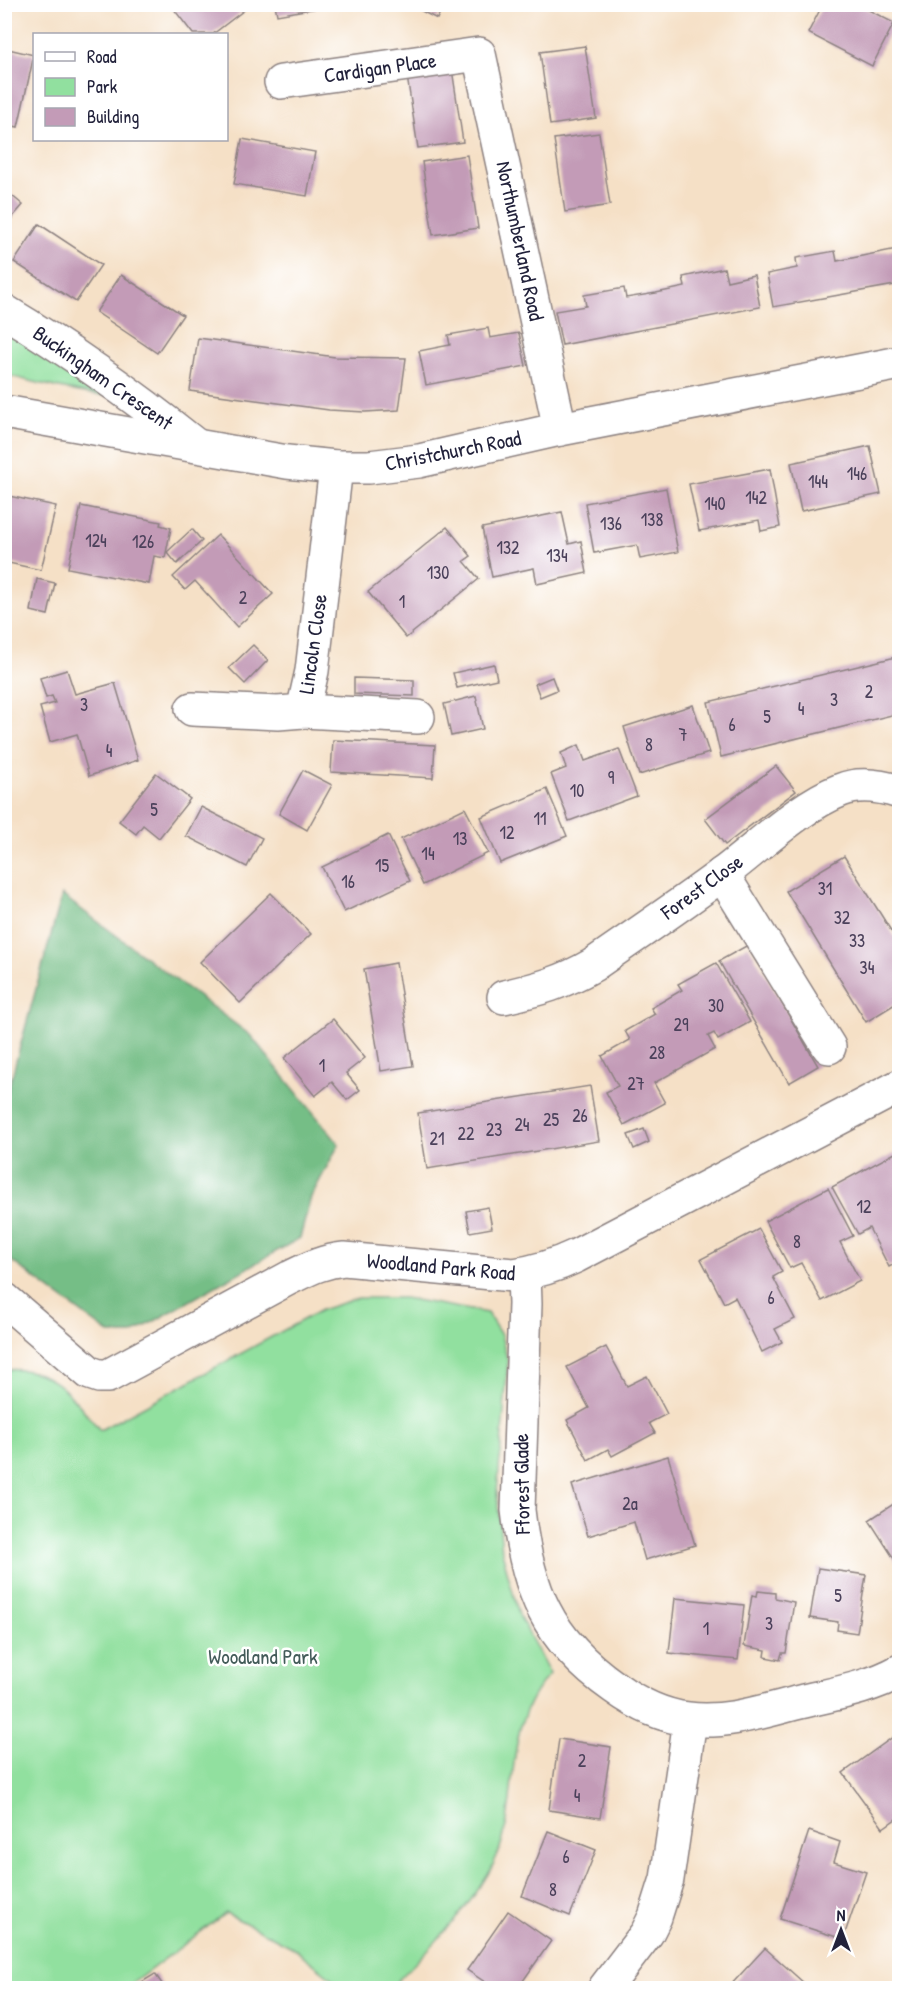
<svg xmlns="http://www.w3.org/2000/svg" width="904" height="1993" viewBox="0 0 904 1993" font-family="'Patrick Hand',sans-serif">
<style>
.green{fill:#91e09f;stroke:#5a816d;stroke-width:1.5}
.forest{fill:#74be86;stroke:#4b7060;stroke-width:1.5}
.building{fill:#c39bb7}
.lines{fill:none;stroke-linecap:round;stroke-linejoin:round}
.minor-casing{stroke:#8c8180;stroke-width:36}
.minor{stroke:#fff;stroke-width:33}
.labels{text-anchor:middle;stroke-width:5;stroke-linejoin:round;paint-order:stroke}
.number-label{font-size:18px;fill:#4a405a}
.street-label{font-size:21px;fill:#22223b;stroke:#fff}
.park-label{font-size:21px;fill:#435b59;stroke:#fff}
</style>
<rect width="100%" height="100%" fill="#fff"/>
<filter id="ink" filterUnits="userSpaceOnUse"><feTurbulence type="fractalNoise" baseFrequency=".0167" numOctaves="2"/><feDisplacementMap in="SourceGraphic" scale="12" xChannelSelector="R" yChannelSelector="G"/><feConvolveMatrix kernelMatrix="1 2 1 2 8 2 1 2 1" color-interpolation-filters="sRGB"/></filter>
<filter id="wash" filterUnits="userSpaceOnUse"><feTurbulence type="fractalNoise" baseFrequency=".008" numOctaves="4" result="noise"/><feDisplacementMap in="SourceGraphic" scale="24" xChannelSelector="R" yChannelSelector="G"/><feGaussianBlur stdDeviation="1.35" result="paint"/><feColorMatrix in="noise" values="0 0 0 0 0 0 0 0 0 0 0 0 0 0 0 0 0 1.4 0 .05"/><feComposite in="paint" operator="in"/></filter>
<g filter="url(#wash)">
<rect width="100%" height="100%" fill="#f5e0c6"/>
<g class="green">
<path d="M4 323 108 395C93 398 24 379 5 375Z"/>
<path d="M358 1298H404L487 1313 501 1335 508 1362 497 1493 502 1552 519 1615 550 1674C502 1724 520 1790 500 1848 484 1896 426 1953 390 1988H344L292 1947 226 1913 126 1988H5L4 1370C53 1365 72 1397 100 1430L321 1310Z"/>
</g>
<path class="forest" d="M62 895 250 1035 339 1144 311 1197 300 1238 132 1334H110L5 1256V1101Z"/>
<g id="blocks">
<g class="building">
<path d="M178 4H252L213 34H193L173 8Z"/>
<path d="M275 4H328V6L277 15Z"/>
<path d="M408 4H444L437 19Z"/>
<path d="M823 4H857L894 23 872 66 808 33Z"/>
<path d="M585 46 596 118 550 125 540 52Z"/>
<path d="M4 48 34 55 18 127 4 124Z"/>
<path d="M452 69 463 142 418 148 407 76Z"/>
<path d="M599 133 610 205 565 212 554 139Z"/>
<path d="M242 139 315 152 307 196 234 184Z"/>
<path d="M467 155 478 228 433 235 422 162Z"/>
<path d="M4 189 23 205 4 227Z"/>
<path d="M39 224 101 265 76 302 14 262Z"/>
<path d="M900 238V284L773 307 767 274 797 268 796 258 835 251 837 261 897 249 895 239Z"/>
<path d="M724 268 727 281 754 275 760 307 562 345 555 311 586 306 584 295 624 288 626 298 656 293 685 287 683 277Z"/>
<path d="M121 275 183 315 157 353 96 312Z"/>
<path d="M488 328 490 338 519 333 526 366 426 385 419 351 450 345 448 335Z"/>
<path d="M198 338 335 357 406 358 399 410 365 412 329 410 190 391Z"/>
<path d="M870 446 881 494 801 511 791 463Z"/>
<path d="M770 469 780 527 761 531 759 520 699 531 689 484Z"/>
<path d="M666 488 678 552 640 559 637 545 594 553 585 503Z"/>
<path d="M4 495 56 506 41 570 4 562Z"/>
<path d="M81 506 161 522 160 525 171 528 165 558 154 556 149 584 68 568Z"/>
<path d="M562 512 569 544 581 541 587 573 537 584 534 568 492 577 482 528Z"/>
<path d="M447 527 471 556 464 561 479 579 406 638 368 592Z"/>
<path d="M192 529 202 541 177 564 167 552Z"/>
<path d="M218 535 273 594 237 627 195 581 185 590 173 577Z"/>
<path d="M37 579 55 583 48 615 31 611Z"/>
<path d="M253 645 268 660 245 684 229 668Z"/>
<path d="M900 656V713L721 757 708 702Z"/>
<path d="M494 664 497 679 457 688 453 673Z"/>
<path d="M67 670 75 694 115 683 138 760 89 776 77 734 50 742 40 707 55 703 52 696 46 698 40 678Z"/>
<path d="M552 677 557 690 540 697 535 684Z"/>
<path d="M354 678 414 680V696L354 694Z"/>
<path d="M476 696 483 729 451 736 444 704Z"/>
<path d="M693 705 709 753 639 775 624 727Z"/>
<path d="M333 740 435 745 433 778 331 772Z"/>
<path d="M579 745 585 761 619 749 637 796 569 821 551 774 566 768 561 753Z"/>
<path d="M776 766 796 791 725 845 705 819Z"/>
<path d="M303 770 332 785 307 830 279 814Z"/>
<path d="M156 773 190 799 159 838 143 825 136 834 119 821Z"/>
<path d="M547 789 567 836 500 863 481 817Z"/>
<path d="M201 807 262 838 247 867 186 836Z"/>
<path d="M465 808 488 853 423 885 401 839Z"/>
<path d="M388 835 410 881 344 912 322 867Z"/>
<path d="M844 856 900 945V1001L866 1022 786 891Z"/>
<path d="M271 893 311 934 240 1003 200 962Z"/>
<path d="M748 945 818 1066 789 1083 719 961Z"/>
<path d="M396 963 413 1066 381 1071 364 969Z"/>
<path d="M716 963 750 1022 718 1040 714 1033 708 1036 715 1049 654 1083 665 1103 624 1125 606 1092 618 1086 602 1056 630 1040 625 1031 655 1014 651 1008 682 990 678 984Z"/>
<path d="M333 1019 365 1058 346 1073 360 1090 347 1100 332 1082 315 1096 284 1058Z"/>
<path d="M590 1086 599 1141 427 1169 418 1113Z"/>
<path d="M644 1129 649 1142 634 1149 628 1135Z"/>
<path d="M895 1153 900 1162V1261L889 1267 869 1228 858 1234 832 1187Z"/>
<path d="M828 1188 853 1236 840 1242 860 1281 822 1301 801 1263 790 1268 765 1221Z"/>
<path d="M488 1207 492 1228 470 1232 466 1211Z"/>
<path d="M759 1229 782 1272 773 1277 795 1319 775 1329 782 1342 762 1352 735 1297 724 1303 701 1259Z"/>
<path d="M606 1347 627 1386 647 1376 667 1414 649 1423 655 1433 612 1456 608 1449 588 1460 567 1420 589 1408 567 1367Z"/>
<path d="M668 1456 695 1545 645 1560 634 1522 588 1536 572 1485Z"/>
<path d="M895 1503 900 1510V1568L869 1520Z"/>
<path d="M818 1568 866 1575 857 1633 837 1630 838 1622 810 1618Z"/>
<path d="M758 1591 775 1593V1598L794 1602 786 1653H782L780 1660 765 1657 766 1650 744 1646 752 1595 757 1596Z"/>
<path d="M675 1598 744 1605 738 1660 669 1653Z"/>
<path d="M900 1732V1816L883 1828 843 1773Z"/>
<path d="M559 1739 611 1747 600 1818 549 1810Z"/>
<path d="M548 1831 596 1850 570 1916 522 1896Z"/>
<path d="M809 1831 840 1842 834 1862 866 1872 843 1939 780 1919Z"/>
<path d="M508 1911 551 1941 518 1988H494L467 1970Z"/>
<path d="M765 1948 805 1984 801 1988H728Z"/>
<path d="M155 1974 165 1988H132Z"/>
</g>
</g>
</g>
<g filter="url(#ink)">
<use href="#blocks" fill-opacity="0" stroke="#8c8180" stroke-width="1.5"/>
<g class="lines">
<defs>
<g id="minor">
<path d="M281 82 479 54 560 429"/>
<path d="M4 311C71 351 134 396 194 444"/>
<path d="M4 412 287 462 336 467H369L419 461 560 429 900 363"/>
<path d="M192 709 278 713 303 711 312 671 336 467"/>
<path d="M303 711 418 717"/>
<path d="M722 874 829 1047"/>
<path d="M504 997C539 989 562 983 593 965 636 935 679 906 721 875 759 847 798 807 841 790 860 782 881 786 900 792"/>
<path d="M524 1274 525 1304 518 1510C527 1589 547 1640 614 1687 636 1703 661 1716 688 1719 726 1724 764 1711 800 1702 833 1694 870 1688 900 1671"/>
<path d="M4 1299 90 1373 99 1376H108L289 1278C308 1269 323 1261 344 1259L513 1275C536 1272 555 1266 576 1256L900 1086"/>
<path d="M605 1988 647 1933 655 1917 667 1879 690 1720"/>
</g>
</defs>
<use href="#minor" class="minor-casing"/>
<use href="#minor" class="minor"/>
</g>
</g>
<g class="labels">
<g class="number-label">
<text x="857" y="480">146</text>
<text x="818" y="488">144</text>
<text x="756" y="504">142</text>
<text x="715" y="510">140</text>
<text x="652" y="526">138</text>
<text x="611" y="530">136</text>
<text x="96" y="547">124</text>
<text x="143" y="548">126</text>
<text x="508" y="554">132</text>
<text x="557" y="562">134</text>
<text x="438" y="579">130</text>
<text x="243" y="604">2</text>
<text x="402" y="608">1</text>
<text x="869" y="698">2</text>
<text x="834" y="706">3</text>
<text x="84" y="711">3</text>
<text x="801" y="715">4</text>
<text x="767" y="723">5</text>
<text x="732" y="731">6</text>
<text x="683" y="741">7</text>
<text x="649" y="751">8</text>
<text x="109" y="757">4</text>
<text x="611" y="784">9</text>
<text x="577" y="797">10</text>
<text x="154" y="816">5</text>
<text x="540" y="825">11</text>
<text x="507" y="839">12</text>
<text x="460" y="845">13</text>
<text x="428" y="860">14</text>
<text x="382" y="872">15</text>
<text x="348" y="888">16</text>
<text x="825" y="895">31</text>
<text x="842" y="924">32</text>
<text x="857" y="947">33</text>
<text x="867" y="974">34</text>
<text x="716" y="1012">30</text>
<text x="681" y="1031">29</text>
<text x="657" y="1059">28</text>
<text x="322" y="1072">1</text>
<text x="636" y="1090">27</text>
<text x="580" y="1122">26</text>
<text x="551" y="1126">25</text>
<text x="522" y="1131">24</text>
<text x="494" y="1136">23</text>
<text x="466" y="1140">22</text>
<text x="437" y="1145">21</text>
<text x="864" y="1213">12</text>
<text x="797" y="1248">8</text>
<text x="771" y="1304">6</text>
<text x="630" y="1510">2a</text>
<text x="838" y="1602">5</text>
<text x="769" y="1630">3</text>
<text x="706" y="1635">1</text>
<text x="582" y="1767">2</text>
<text x="577" y="1802">4</text>
<text x="566" y="1863">6</text>
<text x="553" y="1896">8</text>
</g>
<g class="street-label">
<text transform="translate(380 68) rotate(-8)" y="7">Cardigan Place</text>
<text transform="translate(520 241) rotate(78)" y="7">Northumberland Road</text>
<text transform="translate(103 378) rotate(35)" y="7">Buckingham Crescent</text>
<text transform="translate(453 451) rotate(-11)" y="7">Christchurch Road</text>
<text transform="translate(313 644) rotate(-82)" y="7">Lincoln Close</text>
<text transform="translate(702 887) rotate(-36)" y="7">Forest Close</text>
<text transform="translate(441 1267) rotate(5)" y="7">Woodland Park Road</text>
<text transform="translate(522 1484) rotate(-91)" y="7">Fforest Glade</text>
</g>
<g class="park-label">
<text x="263" y="1664">Woodland Park</text>
</g>
</g>
<rect width="904" height="1993" fill="none" stroke="#fff" stroke-width="24"/>
<rect x="33" y="33" width="195" height="108" fill="#ffffff" stroke="#a7a7b1" stroke-width="1.5"/>
<rect x="45" y="52" width="30" height="9" fill="#ffffff" stroke="#a7a7b1" stroke-width="1.5"/>
<text x="87" y="63" font-size="18" fill="#22223b">Road</text>
<rect x="45" y="78" width="30" height="18" fill="#91e09f" stroke="#a7a7b1" stroke-width="1.5"/>
<text x="87" y="93" font-size="18" fill="#22223b">Park</text>
<rect x="45" y="108" width="30" height="18" fill="#c39bb7" stroke="#a7a7b1" stroke-width="1.5"/>
<text x="87" y="123" font-size="18" fill="#22223b">Building</text>
<g transform="translate(841 1930)" stroke="#ffffff" stroke-width="4.5" paint-order="stroke">
<path d="M0-4.5L10 22L0 15L-10 22Z" fill="#22223b"/>
<text y="-9" font-size="16" font-weight="bold" text-anchor="middle" fill="#22223b">N</text>
</g>
</svg>
